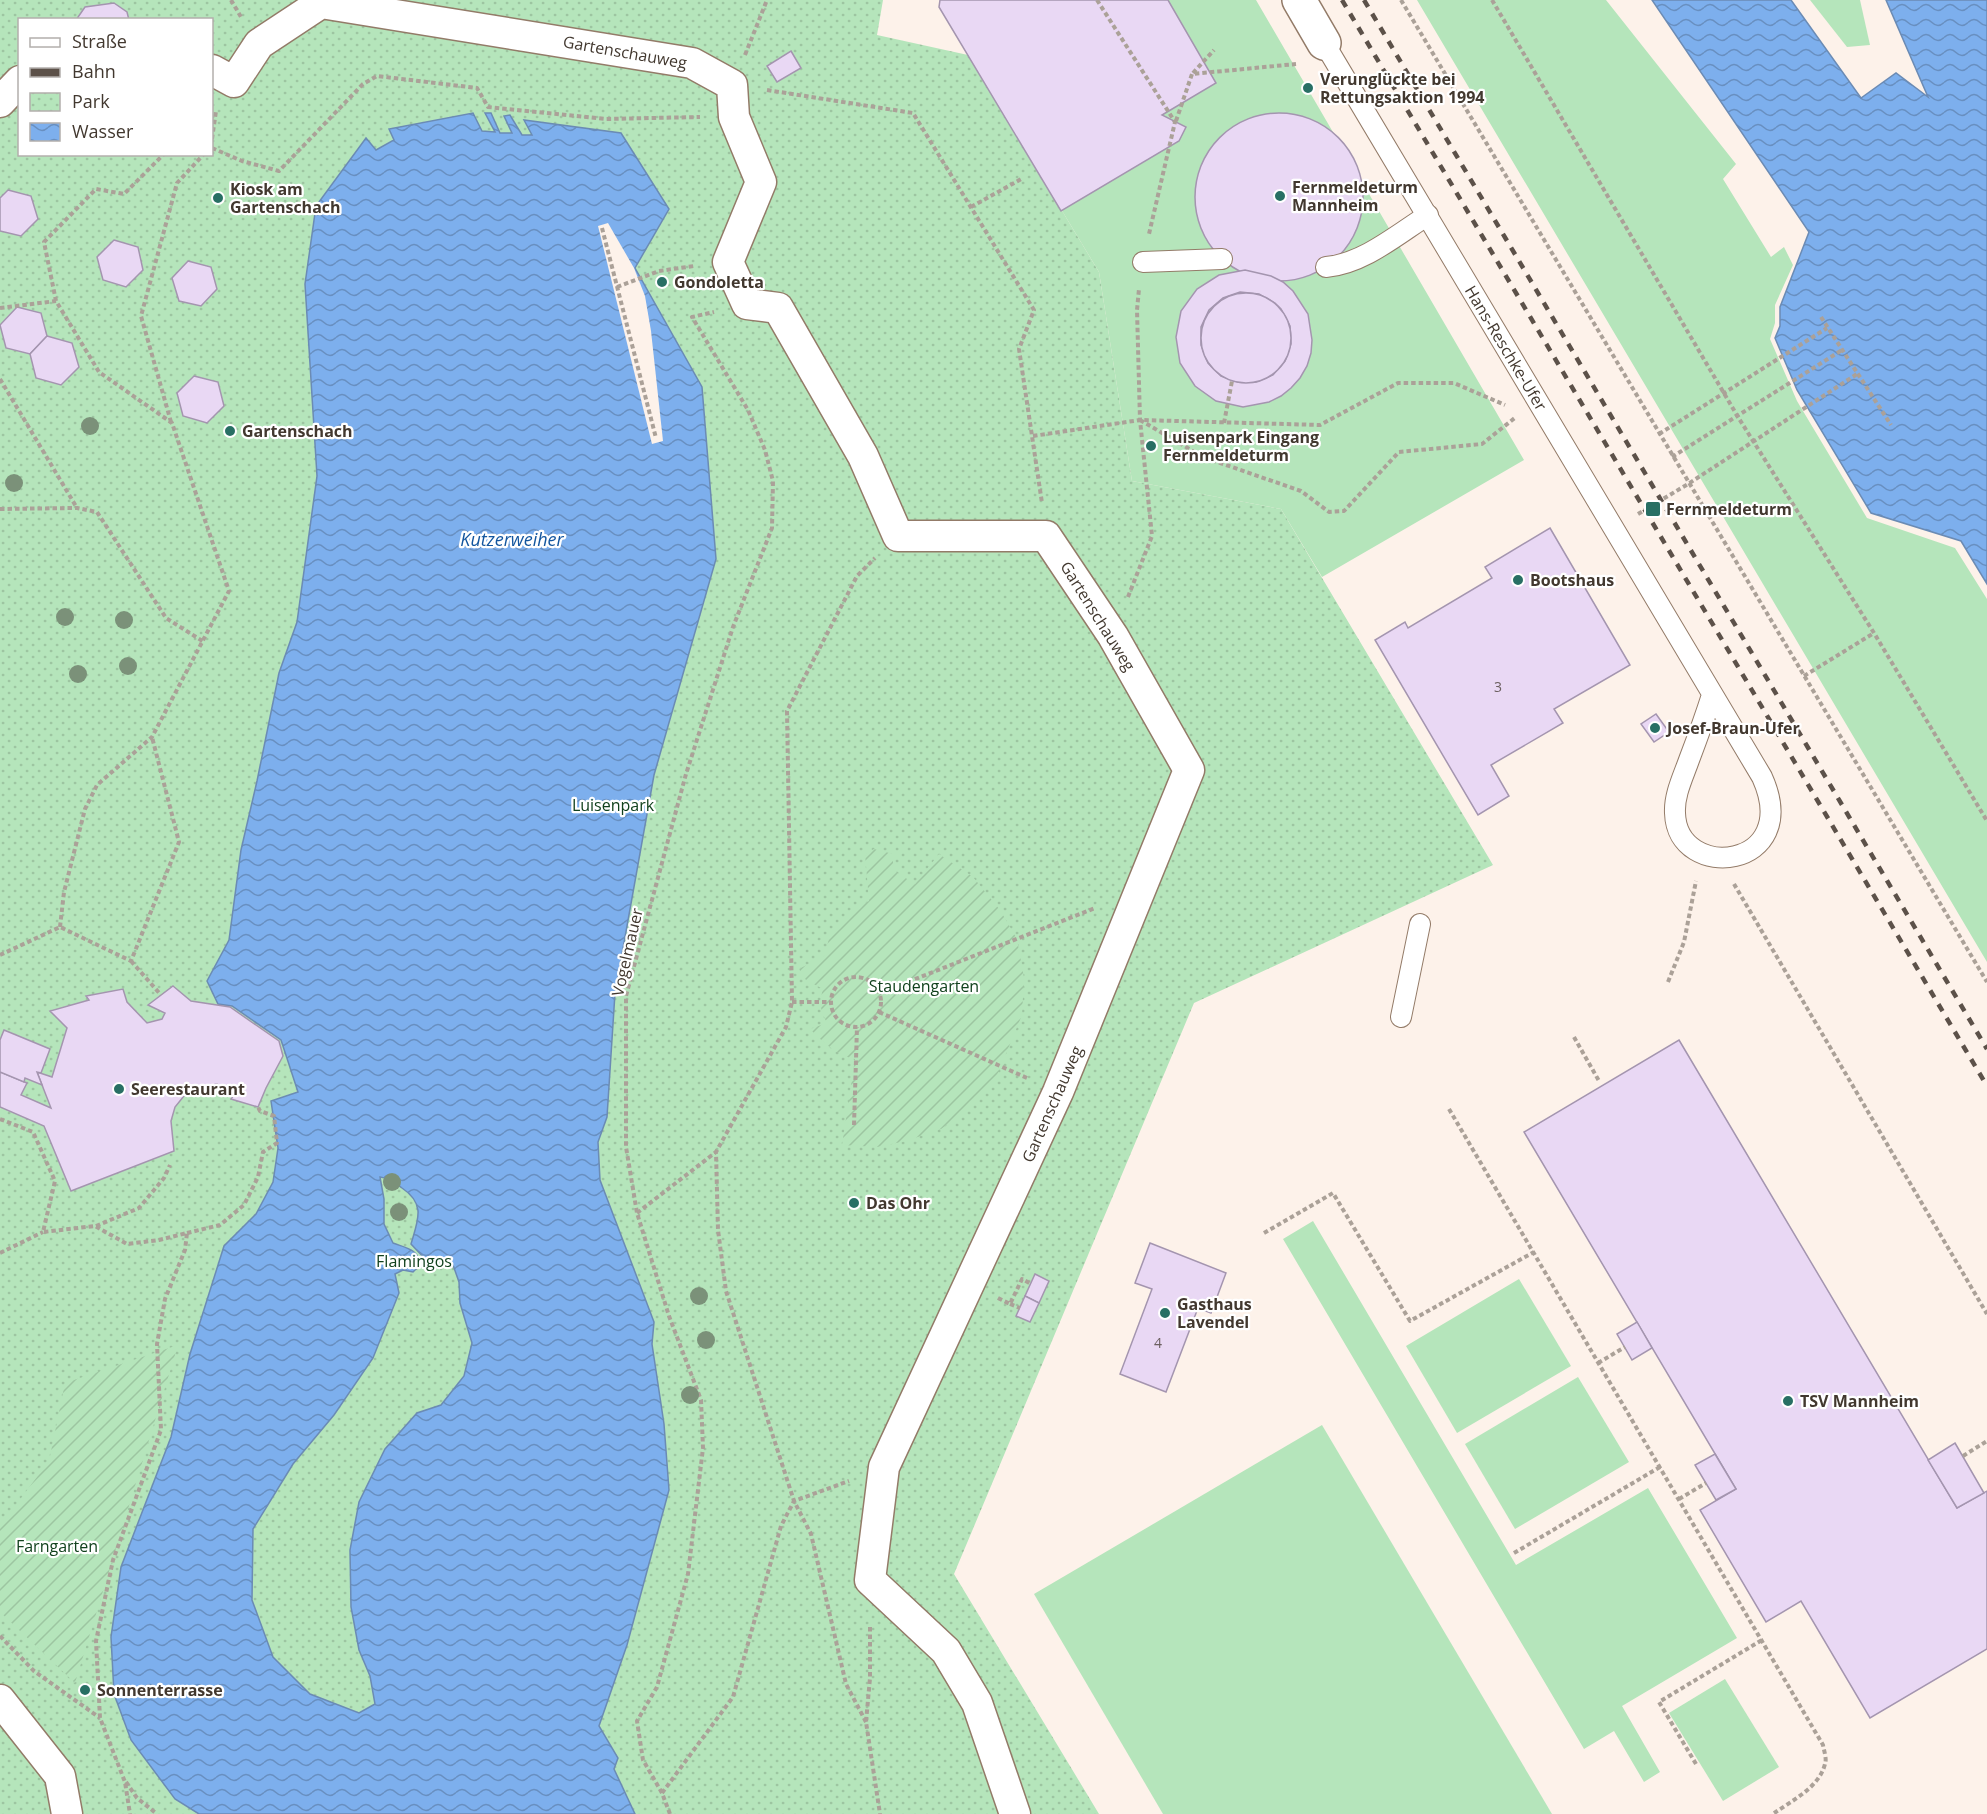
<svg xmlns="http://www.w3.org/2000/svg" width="1987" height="1814" viewBox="0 0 1987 1814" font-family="'Open Sans',sans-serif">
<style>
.grass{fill:#b5e5bb}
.park{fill:url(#park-dots);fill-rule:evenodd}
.garden{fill:url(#garden-furrows)}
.water{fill:url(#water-waves);stroke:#6b8bb4;stroke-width:1.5;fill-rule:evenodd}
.pier{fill:#fdf2ea}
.building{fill:#e9d8f4;stroke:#a495af;stroke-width:1.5;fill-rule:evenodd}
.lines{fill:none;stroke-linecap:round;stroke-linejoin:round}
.service-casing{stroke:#937b68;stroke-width:22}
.pedestrian-casing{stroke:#937b68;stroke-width:33}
.minor-casing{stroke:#937b68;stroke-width:36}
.path{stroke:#aba198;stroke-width:4;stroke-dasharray:4.5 3;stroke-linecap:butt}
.service{stroke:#fff;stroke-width:20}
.pedestrian{stroke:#fff;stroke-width:30}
.minor{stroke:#fff;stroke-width:33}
.rail{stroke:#5c5149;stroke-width:4.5;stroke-dasharray:8 8;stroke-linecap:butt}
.tree{fill:#7b9179}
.poi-dot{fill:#286f64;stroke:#fff;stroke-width:2}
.labels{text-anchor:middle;stroke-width:4.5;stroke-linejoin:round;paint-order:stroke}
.number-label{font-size:14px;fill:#6c6060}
.street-label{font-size:16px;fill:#42382f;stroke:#fff}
.poi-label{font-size:16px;font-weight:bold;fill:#42382f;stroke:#fff;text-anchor:start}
.park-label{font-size:16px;fill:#11411d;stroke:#fff}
.water-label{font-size:18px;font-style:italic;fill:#13569f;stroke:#fff}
</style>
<defs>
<pattern id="park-dots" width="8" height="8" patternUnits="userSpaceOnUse" patternTransform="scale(1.5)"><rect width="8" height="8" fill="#b5e5bb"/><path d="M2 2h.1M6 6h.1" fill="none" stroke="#9dc5a1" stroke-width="1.8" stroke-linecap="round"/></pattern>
<pattern id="garden-furrows" width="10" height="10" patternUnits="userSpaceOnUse" patternTransform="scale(1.5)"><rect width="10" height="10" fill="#b5e5bb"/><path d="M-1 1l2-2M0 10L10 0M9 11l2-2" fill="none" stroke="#9dc5a1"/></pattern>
<pattern id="water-waves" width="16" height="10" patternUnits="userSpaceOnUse" patternTransform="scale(1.5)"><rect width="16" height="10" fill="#7dafed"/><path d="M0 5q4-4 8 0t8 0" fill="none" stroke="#688fc0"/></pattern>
</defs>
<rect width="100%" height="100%" fill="#fdf2ea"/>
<g class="grass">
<path d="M940 0H1256L1524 460 1322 577 1281 509 1132 481 1099 272 939 7Z"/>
<path d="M1417 0H1606L1736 164 1723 179 1771 257 1784 247 1793 265 1775 305V323L1770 339 1797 401 1867 518 1955 548 1987 599V962Z"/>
<path d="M1810 0H1860L1870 45 1847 47Z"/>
<path d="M1313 1221 1516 1565 1648 1488 1737 1638 1622 1706 1660 1772 1644 1782 1614 1731 1584 1749 1283 1239Z"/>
<path d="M1519 1279 1571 1366 1457 1433 1406 1346Z"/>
<path d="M1578 1377 1629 1462 1515 1529 1465 1444Z"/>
<path d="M1322 1425 1552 1814H1163L1034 1594Z"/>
<path d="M1725 1679 1779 1767 1723 1801 1669 1713Z"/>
</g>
<path class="park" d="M0 0H883L877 35 968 55 1099 272 1132 481 1281 509 1493 865 1194 1003 954 1574 1099 1814H0ZM20 20H212V154H20Z"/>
<g class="garden">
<path d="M874 849 893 854V870L915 884 939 854 973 877 1000 910 1017 939 1024 978 1022 1015 995 1080 970 1109 941 1129 906 1141 877 1147 842 1145 855 1059C836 1055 824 1043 810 1029L827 1023C820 1010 819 1003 823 989L806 980 799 969 824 956 831 932 858 906 869 901 865 854Z"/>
<path d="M178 1345 75 1683 0 1612V1520L6 1518 49 1461 65 1383Z"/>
</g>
<g class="water">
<path d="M1652 0H1791L1861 98 1896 73 1928 97 1886 0H1987V584L1961 541 1871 513 1797 390 1775 338 1780 326V307L1809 232Z"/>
<path d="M473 113 482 131 495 132 485 113H491L500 133H512L504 116 510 115 522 135H532L524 120 621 133 669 209 635 268 702 387 716 559 654 775 615 993 607 1117 598 1142 600 1180 654 1322 652 1344 664 1424 669 1490 627 1645 599 1726 618 1758 614 1769 635 1814H199L175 1799 131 1740 114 1694 111 1637 121 1567 171 1437 190 1354 224 1246 256 1214 273 1182 278 1148 271 1101 298 1092 281 1040 232 1006 218 1004 207 981 229 940 241 850 257 781 279 673 297 622 317 476 305 284 316 206 366 138 376 150 394 140 389 129ZM380 1177C389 1178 395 1183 402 1188 426 1204 418 1220 411 1244L427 1261 441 1259 453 1265 459 1282 460 1303 472 1343 464 1376 441 1405 417 1413 385 1449 359 1502 350 1550 351 1607 359 1650 370 1676 375 1704 359 1713 310 1694 273 1657 252 1600 253 1529 293 1464 334 1415 373 1358 399 1293 395 1274 403 1270 413 1272 420 1265C419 1249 406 1248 393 1243L384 1224V1199Z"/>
</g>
<path class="pier" d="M608 223 634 268 645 296 651 331 663 441 652 444 598 226Z"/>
<g class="building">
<path d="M940 0H1168L1216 83 1162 115 1186 127 1179 141 1061 211 939 7Z"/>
<path d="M114 3 127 12 129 20H76L85 7Z"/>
<path d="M791 51 801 68 777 82 767 66Z"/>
<circle cx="1279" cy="197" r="84"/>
<path d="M8 190 31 196 38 219 21 236 0 231V198Z"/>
<path d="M114 240 138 247 143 270 126 287 103 280 97 257Z"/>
<path d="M188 261 211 267 217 289 201 306 179 301 172 278Z"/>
<path d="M1245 270 1271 276 1283 282 1293 291 1308 314 1312 340 1311 353 1307 366 1300 378 1291 388 1281 396 1269 402 1243 407 1216 401 1195 386 1180 363 1176 337 1181 311 1197 289 1219 275ZM1240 292 1259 294 1275 303 1281 309 1290 326 1291 344 1285 361 1273 375 1256 382H1238L1221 376 1208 363 1201 345V327L1209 310 1223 298Z"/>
<path d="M663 277 667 284 660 288 656 281Z"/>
<circle cx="1246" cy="338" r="45"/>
<path d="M17 307 41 313 47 336 30 354 6 348 0 325Z"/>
<path d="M47 336 72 343 79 367 61 385 36 378 30 354Z"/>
<path d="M194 376 218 382 224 406 207 423 183 416 177 393Z"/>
<path d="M1550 528 1630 665 1554 709 1563 723 1491 765 1509 796 1478 815 1375 640 1405 622 1408 628 1492 578 1485 567Z"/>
<path d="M1656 714 1669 732 1654 742 1641 724Z"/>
<path d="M173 986 191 1001 230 1007 279 1041 283 1056 266 1088 258 1107 231 1099 233 1096 217 1084 188 1091 175 1107 171 1121 174 1151 71 1191 44 1126 0 1107V1072L27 1083 21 1095 51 1108 37 1072 52 1077 67 1028 50 1011 89 1000 86 996 123 989 127 1002 147 1023 162 1019 165 1013 148 1005Z"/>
<path d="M4 1030 50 1049 41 1073 37 1072 42 1085 25 1078 24 1082 0 1072V1040Z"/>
<path d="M1679 1040 1957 1508 1987 1491V1649L1870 1718 1801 1601 1766 1622 1700 1510 1736 1489 1524 1132Z"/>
<path d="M1150 1243 1226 1273 1211 1313 1198 1308 1166 1392 1120 1374 1152 1289 1135 1283Z"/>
<path d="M1035 1274 1049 1281 1039 1303 1025 1296Z"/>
<path d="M1025 1296 1039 1303 1030 1322 1016 1316Z"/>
<path d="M1637 1322 1652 1348 1632 1360 1617 1334Z"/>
<path d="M1955 1443 1984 1493 1957 1508 1928 1460Z"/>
<path d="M1715 1454 1736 1489 1716 1500 1695 1465Z"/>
</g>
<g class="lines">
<defs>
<g id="service">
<path d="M1324 43 1762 777C1804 870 1677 883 1675 813 1674 795 1683 777 1689 760 1697 739 1705 717 1712 695"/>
<path d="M1143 262 1222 259"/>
<path d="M1326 267C1363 264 1398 234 1428 215"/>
<path d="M1401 1017 1420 924"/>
</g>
<g id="pedestrian">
<path d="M212 70 234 82 259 44 321 3 692 63 732 85 734 117 761 182 728 262 747 304 778 308 863 456 898 536H1046L1113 636 1189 770 1058 1092 884 1467 870 1580 946 1651 977 1703 1015 1814"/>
<path d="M0 102 20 81"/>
<path d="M0 1700 60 1776 67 1814"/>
</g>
<path id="minor" d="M1299 0 1324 43"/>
</defs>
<use href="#service" class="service-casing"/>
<use href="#pedestrian" class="pedestrian-casing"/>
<use href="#minor" class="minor-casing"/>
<g class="path">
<path d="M231 0 241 17"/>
<path d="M1097 0 1175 122 1149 234"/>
<path d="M1401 0 1987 982"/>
<path d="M1492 0 1738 417 1874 633 1987 821"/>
<path d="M745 55 767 0"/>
<path d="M1193 73 1214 50"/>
<path d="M767 90 913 113 1034 310 1019 349 1042 503"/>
<path d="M1176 121 1192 74 1296 64"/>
<path d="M212 139 216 111"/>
<path d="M212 148 242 161 279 171 363 84 377 76 477 88 488 107 606 119 700 117"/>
<path d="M971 207 1023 178"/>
<path d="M602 228 656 438"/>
<path d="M617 287 659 271 694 266"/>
<path d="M0 308 56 301"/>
<path d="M1821 317 1891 425"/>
<path d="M0 379 77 508"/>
<path d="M1140 420 1203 457 1301 491 1329 512 1344 511 1399 452 1482 444 1516 417"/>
<path d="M171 422 141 316 177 183 204 154"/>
<path d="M1224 423 1232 381"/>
<path d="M1659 434 1827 328"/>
<path d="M1033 436 1140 420 1320 425 1398 383H1454L1505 405"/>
<path d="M1672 457 1842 350"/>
<path d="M0 509 77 508 97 512 166 618 204 642"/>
<path d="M1638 514 1688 484 1857 374"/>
<path d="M1128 597 1152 536 1140 420 1137 310 1139 289"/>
<path d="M1804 676 1874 633"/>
<path d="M1734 884 1987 1314"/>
<path d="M60 927 64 892 85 809 97 785 152 737 229 591 172 423 99 372 56 301 44 242 96 189 124 194 164 154"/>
<path d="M0 955 60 927 131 961 179 842 152 737"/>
<path d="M131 961 161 995"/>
<circle cx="856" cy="1002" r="25"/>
<path d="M1668 982 1684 942 1696 881"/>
<path d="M880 993 1095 908"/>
<path d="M792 1002H830"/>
<path d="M879 1012 1027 1078"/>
<path d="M1574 1037 1599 1081"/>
<path d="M1449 1109 1823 1745C1824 1751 1827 1759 1825 1764 1819 1788 1791 1801 1773 1814"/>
<path d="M0 1119 33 1132 55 1181 43 1232 95 1226 127 1244 159 1240 187 1233 185 1250 165 1299 157 1344 161 1430 113 1560 96 1641 100 1718 125 1782 130 1814"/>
<path d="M854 1125 857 1027"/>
<path d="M637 1213 716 1152"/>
<path d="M96 1226 139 1208 164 1178 170 1165"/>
<path d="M187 1233 220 1225 244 1205 258 1177 263 1152 277 1143 274 1116 260 1111 258 1107"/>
<path d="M1264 1233 1333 1193 1410 1321 1534 1252"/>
<path d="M0 1253 43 1232"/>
<path d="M998 1298 1010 1304 1022 1279 1031 1284"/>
<path d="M1010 1304 1020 1308"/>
<path d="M1598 1363 1625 1347"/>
<path d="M1963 1456 1987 1441"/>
<path d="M1679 1499 1706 1483"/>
<path d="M1514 1553 1660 1467"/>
<path d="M870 1627V1678L866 1722 880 1814"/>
<path d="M0 1636 34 1671 100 1718"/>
<path d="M866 1722 846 1684 811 1534 794 1501 726 1291 718 1230 716 1152 786 1027 792 1002 787 711 857 576 875 558"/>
<path d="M1696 1764 1659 1702 1762 1640"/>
<path d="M126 1782 137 1798 157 1814"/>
<path d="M662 1793 733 1697 781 1526 794 1501 849 1481"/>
<path d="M670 1814 662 1793 643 1760 637 1721 657 1687 688 1574 703 1448 701 1400 669 1316 637 1213 626 1147V996L686 774 733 627 772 528 773 481 765 450 748 410 692 317 714 312"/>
</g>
<use href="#service" class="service"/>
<use href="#pedestrian" class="pedestrian"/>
<use href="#minor" class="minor"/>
<g class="rail">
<path d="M1342 0 1987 1086"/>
<path d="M1364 0 1987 1049"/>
</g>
</g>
<g class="tree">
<circle cx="90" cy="426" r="9"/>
<circle cx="14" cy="483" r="9"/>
<circle cx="65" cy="617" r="9"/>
<circle cx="124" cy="620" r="9"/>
<circle cx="128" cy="666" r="9"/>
<circle cx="78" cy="674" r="9"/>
<circle cx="392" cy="1182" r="9"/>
<circle cx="399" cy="1212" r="9"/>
<circle cx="699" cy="1296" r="9"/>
<circle cx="706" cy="1340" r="9"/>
<circle cx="690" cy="1395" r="9"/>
</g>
<g class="poi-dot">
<circle cx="1308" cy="88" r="6"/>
<circle cx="1280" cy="196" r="6"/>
<circle cx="218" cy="198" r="6"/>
<circle cx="662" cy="282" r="6"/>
<circle cx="230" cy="431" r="6"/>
<circle cx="1151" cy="446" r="6"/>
<rect x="1645" y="501" width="16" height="16" rx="3"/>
<circle cx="1518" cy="580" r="6"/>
<circle cx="1655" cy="728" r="6"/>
<circle cx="119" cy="1089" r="6"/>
<circle cx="854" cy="1203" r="6"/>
<circle cx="1165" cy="1313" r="6"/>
<circle cx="1788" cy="1401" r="6"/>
<circle cx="85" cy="1690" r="6"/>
</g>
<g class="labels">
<g class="number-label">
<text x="1498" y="692">3</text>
<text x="1158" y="1348">4</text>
</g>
<g class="street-label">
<text transform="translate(625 52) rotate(10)" y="6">Gartenschauweg</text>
<text transform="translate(1506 348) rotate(59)" y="6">Hans-Reschke-Ufer</text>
<text transform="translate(1098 616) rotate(58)" y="6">Gartenschauweg</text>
<text transform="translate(627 952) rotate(-77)" y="6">Vogelmauer</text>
<text transform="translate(1052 1104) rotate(-66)" y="6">Gartenschauweg</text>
</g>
<g class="poi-label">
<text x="1320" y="85">Verunglückte bei<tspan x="1320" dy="18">Rettungsaktion 1994</tspan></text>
<text x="1292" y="193">Fernmeldeturm<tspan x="1292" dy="18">Mannheim</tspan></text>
<text x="230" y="195">Kiosk am<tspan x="230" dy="18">Gartenschach</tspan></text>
<text x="674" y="288">Gondoletta</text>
<text x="242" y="437">Gartenschach</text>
<text x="1163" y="443">Luisenpark Eingang<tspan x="1163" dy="18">Fernmeldeturm</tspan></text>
<text x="1666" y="515">Fernmeldeturm</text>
<text x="1530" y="586">Bootshaus</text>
<text x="1667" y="734">Josef-Braun-Ufer</text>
<text x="131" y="1095">Seerestaurant</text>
<text x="866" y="1209">Das Ohr</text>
<text x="1177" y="1310">Gasthaus<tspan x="1177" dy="18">Lavendel</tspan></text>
<text x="1800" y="1407">TSV Mannheim</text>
<text x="97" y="1696">Sonnenterrasse</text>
</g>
<g class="park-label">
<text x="613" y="811">Luisenpark</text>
<text x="924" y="992">Staudengarten</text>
<text x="414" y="1267">Flamingos</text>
<text x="57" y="1552">Farngarten</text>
</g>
<g class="water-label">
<text x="512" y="546">Kutzerweiher</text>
</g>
</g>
<rect x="18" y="18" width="195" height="138" fill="#ffffff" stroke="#b3afac" stroke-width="1.5"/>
<rect x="30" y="38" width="30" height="9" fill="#ffffff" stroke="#b3afac" stroke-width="1.5"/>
<text x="72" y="48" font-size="18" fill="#42382f">Straße</text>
<rect x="30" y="68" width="30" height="9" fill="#5c5149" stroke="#b3afac" stroke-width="1.5"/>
<text x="72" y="78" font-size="18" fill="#42382f">Bahn</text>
<rect x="30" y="93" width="30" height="18" fill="url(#park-dots)" stroke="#b3afac" stroke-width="1.5"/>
<text x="72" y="108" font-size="18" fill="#42382f">Park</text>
<rect x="30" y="123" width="30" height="18" fill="url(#water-waves)" stroke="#b3afac" stroke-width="1.5"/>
<text x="72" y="138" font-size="18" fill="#42382f">Wasser</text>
</svg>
